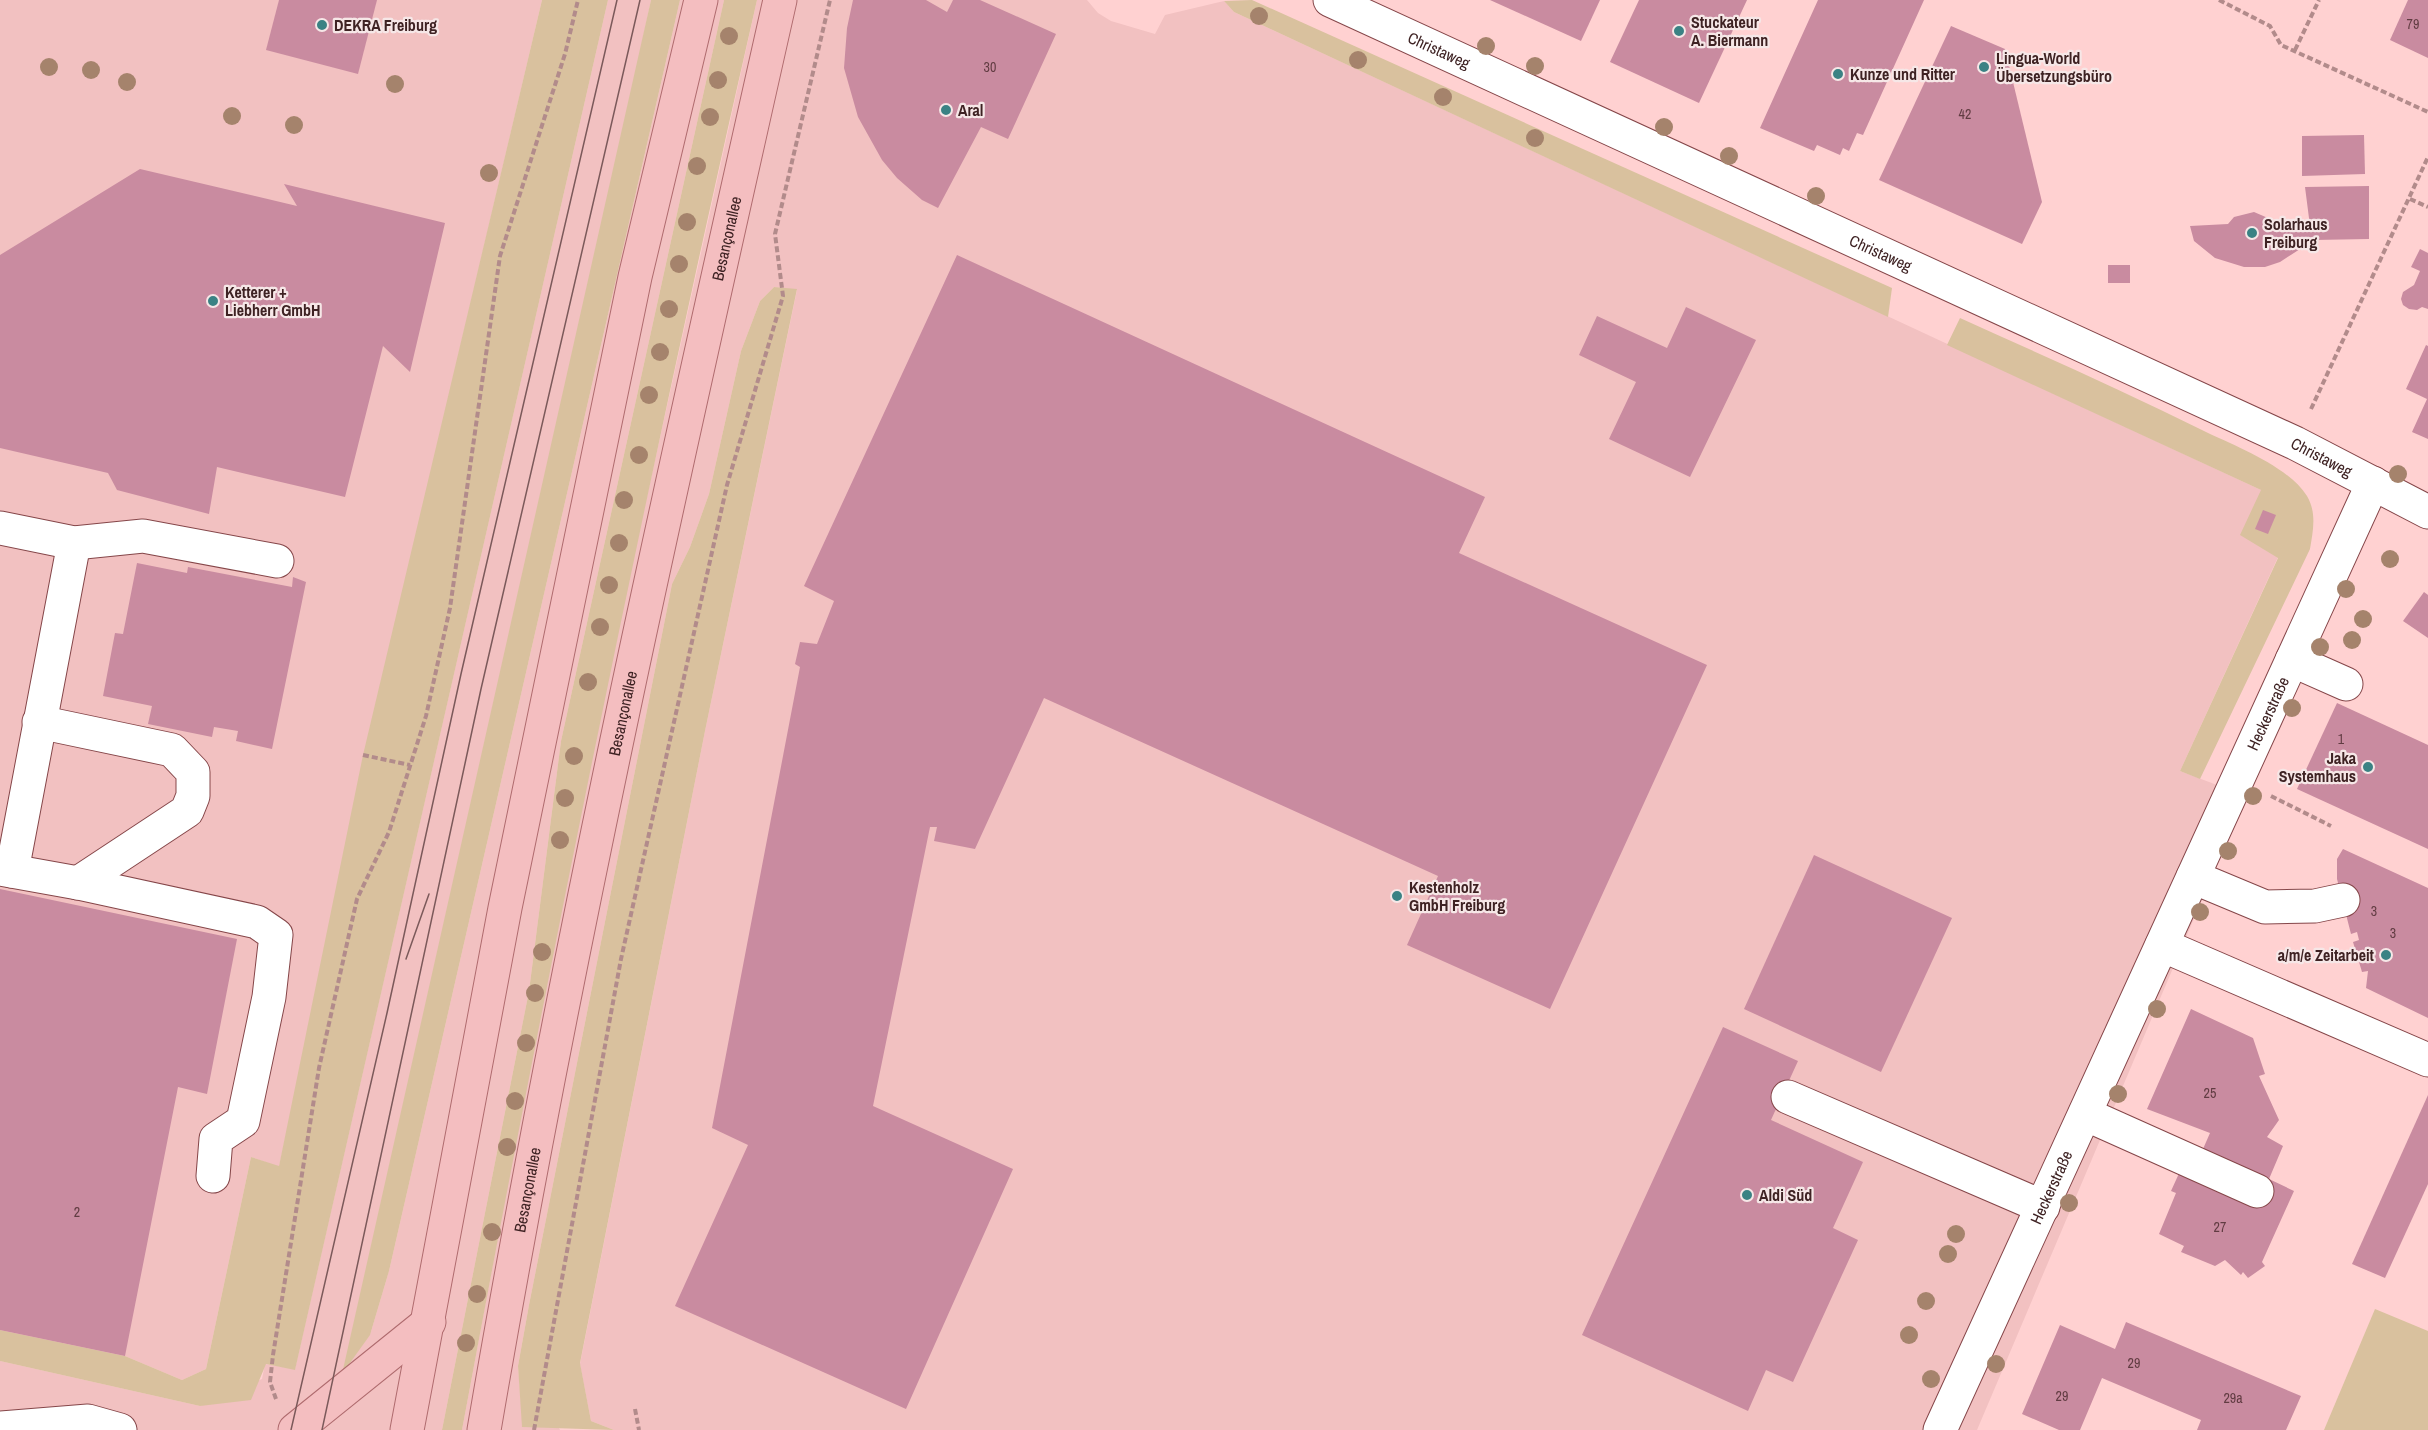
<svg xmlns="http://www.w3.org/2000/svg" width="2428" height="1430" viewBox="0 0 2428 1430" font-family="'Archivo Narrow',sans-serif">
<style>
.built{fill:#f2c1c1}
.green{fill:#d9c19e}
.building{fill:#c98ba0}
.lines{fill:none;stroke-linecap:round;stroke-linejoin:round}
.minor-casing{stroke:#854649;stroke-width:35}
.major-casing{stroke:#af6b6e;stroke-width:35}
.path{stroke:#b28b8b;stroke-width:4;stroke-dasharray:6 3;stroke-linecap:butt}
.minor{stroke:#fff;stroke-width:33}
.major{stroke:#f4bec0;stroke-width:33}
.tram{stroke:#7b595a;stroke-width:1.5}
.tree{fill:#a5836c}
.poi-dot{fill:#3a8284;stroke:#f6e7e7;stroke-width:2}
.labels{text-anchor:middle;stroke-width:4.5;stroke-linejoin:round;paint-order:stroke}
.number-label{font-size:14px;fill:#613c42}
.poi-label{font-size:16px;font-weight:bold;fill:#3e2223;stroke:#f6e7e7;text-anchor:start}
.street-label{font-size:16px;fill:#3e2223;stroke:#f6e7e7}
</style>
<rect width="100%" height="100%" fill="#ffd1d1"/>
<g class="built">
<path d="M0 0H542L407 573 279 1167 251 1157 206 1369 182 1380 125 1356 0 1330Z"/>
<path d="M608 0H651L370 1335 389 1271 680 0H724L561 741 529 991 442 1430H0V1361L200 1406 262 1379 265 1364 295 1369Z"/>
<path d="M757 0H1087L1098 13 1111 21 1155 34 1165 15 1224 1 1234 12 2261 490 2278 557 2180 771 2246 796 1977 1430H614L591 1421 580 1364 705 731 797 290 774 287 760 301 741 351 709 494 690 547 672 584 529 1305 518 1366 523 1427 558 1426 560 1430H462L538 1021 628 582Z"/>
</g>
<g class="green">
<path d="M542 0H608L295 1370 266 1364 251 1400 200 1406 0 1361V1330L125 1356 182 1380 206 1369 251 1157 279 1166 363 755Z"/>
<path d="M651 0H680L389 1271 370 1335 342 1374Z"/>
<path d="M724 0H757C648 475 551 951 462 1430H442L529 991 561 741Z"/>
<path d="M1252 0 1892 288 1888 317 1234 12 1224 1Z"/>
<path d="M774 287 797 289 705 731 580 1363 591 1421 614 1430 522 1427 518 1366 529 1305 672 584 690 547 709 494 741 351 760 301Z"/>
<path d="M1960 318C2042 355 2124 391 2204 431 2235 446 2288 466 2307 496 2317 513 2313 531 2310 549L2200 779 2180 771 2278 558 2240 535 2261 490 1947 345Z"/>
<path d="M2375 1309 2428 1331V1430H2324Z"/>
</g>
<g class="building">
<path d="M279 0H377L358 74 266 50Z"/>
<path d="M853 0H926L947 12 953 0H980L1056 34 1008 139 981 127 938 208 922 200 897 178 882 160 858 117 844 68 847 28Z"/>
<path d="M1490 0H1600L1581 41Z"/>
<path d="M1639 0H1747L1699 103 1610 62Z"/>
<path d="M1818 0H1924L1863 135 1857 133 1849 151 1843 148 1840 155 1817 145 1814 151 1760 128Z"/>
<path d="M2408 0H2428V58L2390 40Z"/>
<path d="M1951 26 2005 49 2042 202 2022 244 1879 180Z"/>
<path d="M2364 135 2365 174 2302 176V136Z"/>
<path d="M140 169 297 206 284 184 445 223 410 372 383 346 345 497 217 467 209 514 117 490 108 473 0 448V255Z"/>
<path d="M2369 186V239L2314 240 2280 262 2265 267H2244L2215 258 2194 241 2190 226 2228 224 2234 217 2254 212 2268 218 2269 224 2310 226 2305 187Z"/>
<path d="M2420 249 2428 253V309L2422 307 2417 310 2409 309 2403 305 2401 299 2403 292 2414 285 2420 271 2411 267Z"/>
<path d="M957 255 1485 497 1459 553 1707 665 1550 1009 1407 945 1438 876 1044 698 975 849 934 841 937 827H930L873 1106 1013 1169 906 1409 675 1306 748 1145 712 1128 800 667 795 664 800 642 817 644 834 601 804 586Z"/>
<rect x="2108" y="265" width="22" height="18"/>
<path d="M1686 307 1756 340 1690 477 1609 439 1636 382 1579 355 1597 316 1667 348Z"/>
<path d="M2426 345 2428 346V439L2412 432 2427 399 2406 389Z"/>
<path d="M2263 510 2276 515 2268 534 2255 529Z"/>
<path d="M137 563 187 573 188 567 292 587 293 577 306 582 272 749 236 741 238 731 214 727 212 737 148 724 152 706 103 696 115 633 123 634Z"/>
<path d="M2424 592 2428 595V638L2403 621Z"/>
<path d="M2337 703 2428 745V849L2297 789Z"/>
<path d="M2343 849 2428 888V1018L2366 988 2368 971 2362 972 2353 942 2359 940 2357 932 2351 934 2337 879V859Z"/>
<path d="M1814 855 1952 918 1881 1072 1744 1009Z"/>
<path d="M0 889 237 939 207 1094 178 1087 125 1356 0 1330Z"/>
<path d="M2191 1009 2253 1038 2265 1074 2259 1076 2279 1120 2267 1137 2283 1146 2269 1179 2294 1191 2262 1262 2265 1266 2248 1278 2243 1272 2241 1275 2225 1260 2215 1266 2181 1252 2184 1246 2159 1234 2176 1193 2171 1191 2181 1169 2203 1149 2210 1133 2147 1109Z"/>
<path d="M1723 1027 1798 1061 1771 1120 1863 1162 1833 1228 1858 1240 1793 1382 1766 1370 1748 1411 1582 1335Z"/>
<path d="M2428 1095V1184L2385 1278 2352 1264Z"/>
<path d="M2126 1322 2301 1396 2286 1430H2197L2201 1420 2102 1378 2080 1430H2059L2022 1414 2060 1325 2115 1349Z"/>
</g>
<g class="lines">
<defs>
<g id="minor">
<path id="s1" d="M1330 0 2295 443 2428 512"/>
<path d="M0 528 74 543 143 536 277 561"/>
<path d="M2292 660 2346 684"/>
<path d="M39 722 172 750 193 772V796L187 811 78 883"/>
<path d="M0 869 78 883 257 922 276 935 269 997 243 1121 216 1139 213 1176"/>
<path d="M12 871 74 543"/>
<path d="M2193 877 2265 907 2315 906 2343 900"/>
<path d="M2162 945 2428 1060"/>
<path d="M1788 1097 2043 1207"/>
<path d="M2085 1114 2257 1191"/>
<path d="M0 1428 88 1421 120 1430"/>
<path id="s2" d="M1940 1430 2373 483"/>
</g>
<g id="major">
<path d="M295 1430 429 1322"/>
<path d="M407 1430 505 908 635 277 701 0"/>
<path id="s3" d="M484 1430C566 950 673 475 780 0"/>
</g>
</defs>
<use href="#minor" class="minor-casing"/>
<use href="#major" class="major-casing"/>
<g class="path">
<path d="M2219 0 2270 26 2281 45 2428 112"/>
<path d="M2295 50 2319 0"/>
<path d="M2410 199 2428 207"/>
<path d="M2311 409 2428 157"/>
<path d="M363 755 410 765"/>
<path d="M2271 796 2331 826"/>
<path d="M276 1399 270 1382 273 1355 319 1068 357 899 389 832 426 716 450 608 500 256 565 54 578 0"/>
<path d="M635 1409 639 1430"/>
<path d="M534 1430 621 959 727 485 783 296 775 234 830 0"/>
</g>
<use href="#minor" class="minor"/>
<use href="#major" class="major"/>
<g class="tram">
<path d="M406 959 429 894"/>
<path d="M291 1430 387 1013 461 674 617 0"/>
<path d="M322 1430 481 689 640 0"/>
</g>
</g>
<g class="tree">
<circle cx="1259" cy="16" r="9"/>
<circle cx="729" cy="36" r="9"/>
<circle cx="1486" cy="46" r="9"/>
<circle cx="1358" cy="60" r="9"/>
<circle cx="1535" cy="66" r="9"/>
<circle cx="49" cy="67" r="9"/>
<circle cx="91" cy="70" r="9"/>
<circle cx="718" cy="80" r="9"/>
<circle cx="127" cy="82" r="9"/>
<circle cx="395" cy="84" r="9"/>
<circle cx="1443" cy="97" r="9"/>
<circle cx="232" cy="116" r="9"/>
<circle cx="710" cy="117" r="9"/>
<circle cx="294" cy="125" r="9"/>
<circle cx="1664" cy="127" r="9"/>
<circle cx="1535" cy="138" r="9"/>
<circle cx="1729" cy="156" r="9"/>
<circle cx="697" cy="166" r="9"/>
<circle cx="489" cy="173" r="9"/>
<circle cx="1816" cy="196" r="9"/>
<circle cx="687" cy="222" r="9"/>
<circle cx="679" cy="264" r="9"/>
<circle cx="669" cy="309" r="9"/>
<circle cx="660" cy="352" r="9"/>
<circle cx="649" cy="395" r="9"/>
<circle cx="639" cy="455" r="9"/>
<circle cx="2398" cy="474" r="9"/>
<circle cx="624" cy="500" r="9"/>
<circle cx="619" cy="543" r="9"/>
<circle cx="2390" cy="559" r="9"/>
<circle cx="609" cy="585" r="9"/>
<circle cx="2346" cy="589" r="9"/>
<circle cx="2363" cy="619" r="9"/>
<circle cx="600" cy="627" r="9"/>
<circle cx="2352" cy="640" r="9"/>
<circle cx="2320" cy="647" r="9"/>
<circle cx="588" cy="682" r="9"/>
<circle cx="2292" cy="708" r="9"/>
<circle cx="574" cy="756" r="9"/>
<circle cx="2253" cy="796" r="9"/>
<circle cx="565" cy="798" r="9"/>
<circle cx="560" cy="840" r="9"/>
<circle cx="2228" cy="851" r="9"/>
<circle cx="2200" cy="912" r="9"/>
<circle cx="542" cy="952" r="9"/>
<circle cx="535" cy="993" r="9"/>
<circle cx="2157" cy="1009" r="9"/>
<circle cx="526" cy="1043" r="9"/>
<circle cx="2118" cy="1094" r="9"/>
<circle cx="515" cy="1101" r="9"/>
<circle cx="507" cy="1147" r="9"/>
<circle cx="2069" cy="1203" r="9"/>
<circle cx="492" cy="1232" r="9"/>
<circle cx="1956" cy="1234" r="9"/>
<circle cx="1948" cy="1254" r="9"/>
<circle cx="477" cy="1294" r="9"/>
<circle cx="1926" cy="1301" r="9"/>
<circle cx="1909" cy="1335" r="9"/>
<circle cx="466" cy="1343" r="9"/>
<circle cx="1996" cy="1364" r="9"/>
<circle cx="1931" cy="1379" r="9"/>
</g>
<g class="poi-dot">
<circle cx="322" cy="25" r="6"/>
<circle cx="1679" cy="31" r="6"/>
<circle cx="1984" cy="67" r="6"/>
<circle cx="1838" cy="74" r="6"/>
<circle cx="946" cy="110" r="6"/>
<circle cx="2252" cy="233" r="6"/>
<circle cx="213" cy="301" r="6"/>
<circle cx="2368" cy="767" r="6"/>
<circle cx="1397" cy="896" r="6"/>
<circle cx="2386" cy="955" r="6"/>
<circle cx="1747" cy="1195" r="6"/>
</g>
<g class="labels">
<g class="number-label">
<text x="2413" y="29">79</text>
<text x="990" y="72">30</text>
<text x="1965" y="119">42</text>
<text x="2341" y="744">1</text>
<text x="2374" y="916">3</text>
<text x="2393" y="938">3</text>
<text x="2210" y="1098">25</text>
<text x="77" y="1217">2</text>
<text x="2220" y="1232">27</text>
<text x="2134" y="1368">29</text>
<text x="2062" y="1401">29</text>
<text x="2233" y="1403">29a</text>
</g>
<g class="poi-label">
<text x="1691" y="28">Stuckateur<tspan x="1691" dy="18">A. Biermann</tspan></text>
<text x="334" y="31">DEKRA Freiburg</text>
<text x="1996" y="64">Lingua-World<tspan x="1996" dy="18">Übersetzungsbüro</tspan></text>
<text x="1850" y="80">Kunze und Ritter</text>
<text x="958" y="116">Aral</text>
<text x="2264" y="230">Solarhaus<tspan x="2264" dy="18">Freiburg</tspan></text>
<text x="225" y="298">Ketterer +<tspan x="225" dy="18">Liebherr GmbH</tspan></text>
<text x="2356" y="764" text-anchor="end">Jaka<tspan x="2356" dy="18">Systemhaus</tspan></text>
<text x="1409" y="893">Kestenholz<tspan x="1409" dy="18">GmbH Freiburg</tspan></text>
<text x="2374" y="961" text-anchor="end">a/m/e Zeitarbeit</text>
<text x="1759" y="1201">Aldi Süd</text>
</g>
<g class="street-label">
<text dy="6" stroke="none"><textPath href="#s1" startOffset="120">Christaweg</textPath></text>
<text dy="6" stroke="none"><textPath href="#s3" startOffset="1216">Besançonallee</textPath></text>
<text dy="6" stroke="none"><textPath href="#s1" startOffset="606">Christaweg</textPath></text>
<text dy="6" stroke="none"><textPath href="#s1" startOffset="1092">Christaweg</textPath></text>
<text dy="6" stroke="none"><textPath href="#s3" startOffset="730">Besançonallee</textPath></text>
<text dy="6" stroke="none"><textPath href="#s2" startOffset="788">Heckerstraße</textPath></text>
<text dy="6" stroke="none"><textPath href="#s2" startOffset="267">Heckerstraße</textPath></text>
<text dy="6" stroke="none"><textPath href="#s3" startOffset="244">Besançonallee</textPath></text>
</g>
</g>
</svg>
